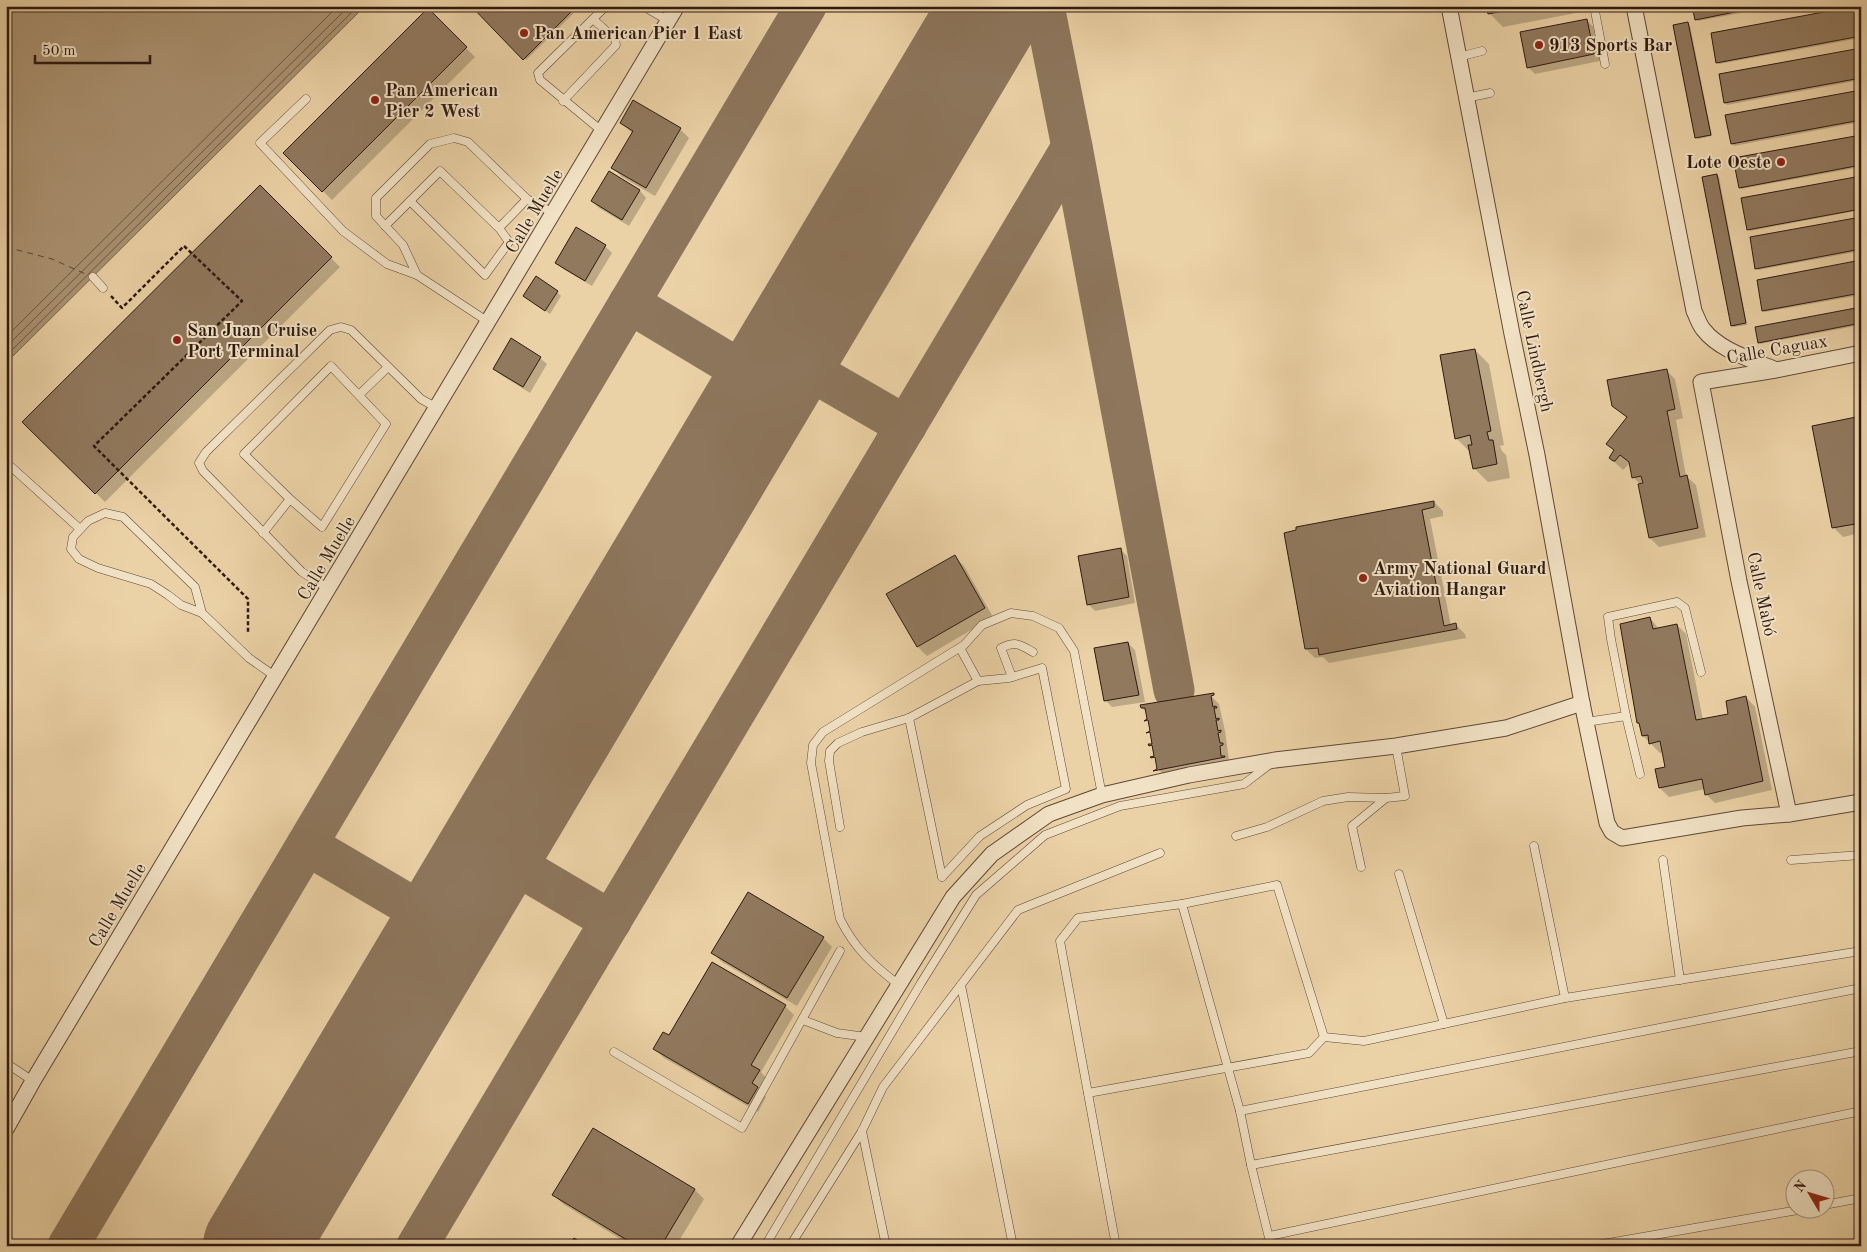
<svg xmlns="http://www.w3.org/2000/svg" width="1867" height="1252" viewBox="0 0 1867 1252" font-family="'Old Standard TT',serif">
<style>
.water{fill:#ab9373;stroke:#79624c}
.pier{fill:#ebd2a6}
.shadow{fill:#0003}
.lines{fill:none;stroke-linecap:round;stroke-linejoin:round}
.shore{stroke:#6d5642;stroke-width:1}
.ferry{stroke:#5a4433;stroke-width:1;stroke-dasharray:6 5;stroke-linecap:butt}
.taxiway{stroke:#8d765c;stroke-width:41}
.runway{stroke:#8d765c;stroke-width:104}
.building{fill:#91795e;stroke:#2f1911}
.lane-casing{stroke:#5e4736;stroke-width:9}
.street-casing{stroke:#5e4736;stroke-width:17}
.path{stroke:#2f1911;stroke-width:2.5;stroke-dasharray:4 2.5;stroke-linecap:butt}
.lane{stroke:#f2e2c5;stroke-width:8}
.street{stroke:#f2e2c5;stroke-width:15}
.poi-dot{fill:#8f2418;stroke:#f2e2c5;stroke-width:2}
.labels{text-anchor:middle;stroke-width:4;stroke-linejoin:round;paint-order:stroke}
.poi-label{font-size:18px;font-weight:bold;fill:#2f1911;stroke:#f2e2c5;text-anchor:start}
.street-label{font-size:18px;fill:#2f1911;stroke:#f2e2c5}
</style>
<rect width="100%" height="100%" fill="#ebd2a6"/>
<filter id="stains"><feTurbulence type="fractalNoise" baseFrequency=".004" numOctaves="4"/><feColorMatrix values="0 0 0 0 .2 0 0 0 0 .09 0 0 0 0 .02 0 0 0 .5 -.17"/></filter>
<radialGradient id="worn" r=".72"><stop offset=".6" stop-color="#630" stop-opacity="0"/><stop offset="1" stop-color="#630" stop-opacity=".3"/></radialGradient>
<path class="water" d="M6 6H365L6 363Z"/>
<path class="pier" d="M296 78 8 365 6 366V364Z"/>
<g class="shadow">
<path d="M472 6H581L526 60Z"/>
<path d="M1488 6H1597V9L1503 27 1489 13Z"/>
<path d="M1693 6H1745L1746 12 1698 21Z"/>
<path d="M1762 6H1802L1765 13Z"/>
<path d="M1861 7V38L1719 64 1717 62Z"/>
<path d="M428 10 475 57 332 200 284 153Z"/>
<path d="M1587 20 1593 27 1600 61 1535 74 1528 67Z"/>
<path d="M1688 23 1690 25 1712 136 1698 139 1696 137Z"/>
<path d="M1861 49V80L1727 105 1725 103 1721 75Z"/>
<path d="M1861 91V122L1734 146 1732 144Z"/>
<path d="M621 123 680 129 689 138 655 196 622 177 613 168 633 134Z"/>
<path d="M1861 136V167L1741 189 1740 187Z"/>
<path d="M609 173 640 191 646 198 629 226 599 208 592 201Z"/>
<path d="M1717 175 1719 177 1747 325 1734 327 1732 326Z"/>
<path d="M1861 177V210L1750 231 1748 229Z"/>
<path d="M260 187 340 267 105 502 24 422Z"/>
<path d="M1861 218V251L1758 270 1756 268Z"/>
<path d="M605 246 612 253 592 286 563 269 556 263Z"/>
<path d="M1861 262V295L1765 312 1763 311Z"/>
<path d="M557 292 561 296 550 314 524 296Z"/>
<path d="M1861 308V325L1760 344 1759 342Z"/>
<path d="M1475 350 1489 364 1504 445 1500 446 1502 451 1506 455 1510 478 1488 482 1474 468 1470 452 1456 438Z"/>
<path d="M540 358 547 364 530 393 501 375 494 369Z"/>
<path d="M1666 370 1675 379 1683 418 1676 420 1686 476 1696 485 1706 537 1659 547 1650 538 1641 485 1633 477 1631 462 1623 470 1610 458 1627 418 1613 405Z"/>
<path d="M1861 417V533L1843 537 1834 528Z"/>
<path d="M1434 502 1443 511V516L1430 519 1451 626 1456 625 1465 634 1466 638 1329 663 1323 657 1315 658 1306 649 1285 534Z"/>
<path d="M1120 549 1127 556 1135 603 1095 611 1088 604Z"/>
<path d="M954 556 964 566 993 617 927 656 918 647Z"/>
<path d="M1650 618 1659 629 1677 625 1686 634 1703 720 1729 715 1746 697 1755 707 1772 790 1715 803 1706 794 1705 789 1669 797 1660 788 1657 770 1667 768 1664 752 1660 753 1643 736 1641 725 1638 722Z"/>
<path d="M1128 643 1135 650 1145 702 1112 707 1105 700Z"/>
<path d="M1210 695 1219 704 1225 731 1230 767 1167 778 1158 769 1148 713 1142 708Z"/>
<path d="M748 894 823 938 832 947 797 1006 722 962 713 953Z"/>
<path d="M785 1006 794 1015 761 1072 768 1080 761 1092 766 1097 758 1112 664 1058 655 1049 670 1037Z"/>
<path d="M593 1130 695 1190 704 1199 676 1246H632L563 1204 554 1195Z"/>
</g>
<g class="lines">
<g class="shore">
<path d="M6 337 338 6"/>
<path d="M6 347 349 6"/>
<path d="M6 356 358 6"/>
</g>
<path class="ferry" d="M6 247 52 259 90 276"/>
<g class="taxiway">
<path d="M1044 6 1072 147 1174 690"/>
<path d="M629 303 767 386"/>
<path d="M785 356 906 426"/>
<path d="M307 845 445 926"/>
<path d="M491 850 611 921"/>
<path d="M68 1246 806 6"/>
<path d="M417 1246 1072 147"/>
</g>
<path class="runway" d="M255 1246 993 6"/>
</g>
<g class="building">
<path d="M471 6H577L523 60Z"/>
<path d="M1486 6H1528L1488 14Z"/>
<path d="M1692 6H1744L1745 10 1695 20Z"/>
<path d="M1761 6H1793L1762 12Z"/>
<path d="M1856 6H1861V36L1716 63 1711 33Z"/>
<path d="M428 8 467 47 322 192 283 153Z"/>
<path d="M1587 19 1594 54 1527 68 1520 32Z"/>
<path d="M1688 22 1711 135 1695 138 1673 25Z"/>
<path d="M1861 48V78L1724 103 1719 74Z"/>
<path d="M1861 90V120L1731 144 1725 115Z"/>
<path d="M633 100 681 128 646 188 611 168 633 131 620 123Z"/>
<path d="M1861 135V165L1739 188 1733 158Z"/>
<path d="M609 171 640 190 622 220 591 201Z"/>
<path d="M1717 174 1746 323 1731 326 1702 177Z"/>
<path d="M1861 176V209L1747 230 1741 198Z"/>
<path d="M260 185 332 257 95 494 22 422Z"/>
<path d="M1861 217V249L1755 269 1750 237Z"/>
<path d="M576 227 606 245 585 281 555 263Z"/>
<path d="M1861 260V293L1762 311 1757 280Z"/>
<path d="M536 276 558 291 545 311 523 296Z"/>
<path d="M1861 307V323L1758 343 1755 327Z"/>
<path d="M511 338 541 357 523 387 493 369Z"/>
<path d="M1475 349 1491 431 1487 432 1489 440H1493L1497 464 1473 469 1468 445H1472L1470 435 1455 439 1440 355Z"/>
<path d="M1667 369 1675 409 1667 411 1680 477 1687 475 1698 528 1649 538 1638 484 1643 483 1641 476 1632 478 1629 462 1620 455 1615 461H1613L1609 458 1614 450 1606 444 1627 417 1612 406 1607 380Z"/>
<path d="M1861 416V523L1832 528 1812 426Z"/>
<path d="M1434 501V507L1422 510 1444 626 1456 623 1457 629 1319 655 1318 648 1305 649 1284 533 1296 530V527Z"/>
<path d="M1121 548 1129 597 1087 605 1078 556Z"/>
<path d="M955 555 985 608 917 647 886 594Z"/>
<path d="M1650 617 1653 629 1677 624 1696 720 1728 714 1726 701 1746 696 1763 781 1705 795 1702 779 1659 788 1655 769 1665 767 1660 741 1649 744 1648 735 1642 736 1639 723H1637L1620 624Z"/>
<path d="M1128 642 1139 695 1104 701 1094 648Z"/>
<path d="M1214 693V695L1211 696 1213 707 1216 706 1217 708H1214L1216 719 1219 718V720H1216L1218 731 1221 730V732L1218 733 1220 743H1223V745L1220 746 1221 756H1225V757L1153 771 1157 769 1155 757 1151 758 1150 757 1154 756 1152 745 1149 746 1148 744H1152L1150 732 1146 733 1150 731 1148 720 1144 721 1147 719 1145 708H1141L1140 705Z"/>
<path d="M748 892 824 937 787 998 711 953Z"/>
<path d="M712 962 786 1005 751 1065 760 1070 752 1083 758 1087 748 1104 653 1049 663 1032 669 1035Z"/>
<path d="M593 1128 695 1189 661 1246H637L552 1195Z"/>
<path d="M574 1238 586 1246H569Z"/>
</g>
<g class="lines">
<defs>
<g id="lane">
<path d="M605 6 604 8 619 6"/>
<path d="M643 6 669 21"/>
<path d="M1594 6 1605 64"/>
<path d="M1458 57 1482 51"/>
<path d="M1466 98 1490 93"/>
<path d="M306 99 260 143 343 231 387 264 417 275"/>
<path d="M563 101 616 45 615 39 593 19"/>
<path d="M603 132 540 80 538 73 604 8"/>
<path d="M385 226 410 201"/>
<path d="M499 228 509 242 485 275 410 201 440 171 499 228 527 199"/>
<path d="M93 277 103 288"/>
<path d="M490 323 417 275 403 245 376 216V198L430 144 454 138 468 142 527 199 555 214"/>
<path d="M359 395 388 367"/>
<path d="M8 464 80 529"/>
<path d="M263 533 290 499 322 527 386 424 331 366 244 454 290 499"/>
<path d="M329 589 302 572 203 471 199 463 206 452 330 330 341 327 351 330 421 399 439 409"/>
<path d="M202 613 195 587 123 517 105 513 88 521 73 537 71 549 79 559 98 568 151 584 168 595 181 605 202 613 249 658 276 677"/>
<path d="M1012 677 1001 648C1016 641 1019 644 1033 652"/>
<path d="M1626 716 1611 639 1608 617 1677 602 1685 608 1701 672"/>
<path d="M909 718 942 877"/>
<path d="M1586 722 1626 716 1640 774"/>
<path d="M840 827 829 761 830 751 838 743 862 732 909 718 978 681 960 648"/>
<path d="M1236 836 1267 827 1323 801 1348 797 1386 798 1405 796 1396 746"/>
<path d="M1663 860 1680 980"/>
<path d="M1791 860 1861 855"/>
<path d="M1361 867 1352 826 1386 798"/>
<path d="M1399 874 1444 1024"/>
<path d="M942 877 980 836 1027 805 1066 789 1042 668 1009 678 978 681"/>
<path d="M899 985C873 965 855 949 840 919L811 763 813 745 823 732 964 645 982 625 1011 613 1033 616 1059 628 1074 651 1102 795"/>
<path d="M961 985 1013 1246"/>
<path d="M1565 998 1861 951"/>
<path d="M803 1020 837 1033 866 1037"/>
<path d="M1324 1037 1364 1041 1565 998 1534 846"/>
<path d="M614 1052 742 1128 840 951"/>
<path d="M6 1063 33 1081"/>
<path d="M1088 1093 1309 1053 1324 1037 1277 885 1182 904"/>
<path d="M1240 1111 1861 988"/>
<path d="M862 1131 886 1246"/>
<path d="M1251 1165 1861 1051"/>
<path d="M1824 1205 1861 1198"/>
<path d="M1269 1236 1861 1111"/>
<path d="M765 1246 921 983 976 895 1045 835 1120 806 1244 784 1270 764"/>
<path d="M790 1246 862 1131 883 1087 1018 910 1160 853"/>
<path d="M1116 1246 1060 941 1078 918 1182 904 1240 1111 1251 1165 1271 1246"/>
<path d="M1591 1246 1798 1210"/>
</g>
<g id="street">
<path d="M1449 6 1512 334 1537 455 1582 703 1607 823 1612 832 1622 838 1742 818 1789 814 1861 802"/>
<path d="M1634 6 1694 311C1697 317 1699 324 1703 329 1719 350 1750 359 1774 369"/>
<path d="M1789 814 1739 581 1701 382 1776 370 1861 353"/>
<path d="M6 1129 33 1081C248 723 465 366 677 6"/>
<path d="M738 1246 953 897 992 854 1049 814 1102 795 1189 775 1275 760 1396 746 1506 728 1582 703"/>
</g>
</defs>
<use href="#lane" class="lane-casing"/>
<use href="#street" class="street-casing"/>
<path class="path" d="M111 296 122 308 184 246 242 301 94 446 248 599V634"/>
<use href="#lane" class="lane"/>
<use href="#street" class="street"/>
</g>
<g class="poi-dot">
<circle cx="524" cy="33" r="5"/>
<circle cx="1539" cy="45" r="5"/>
<circle cx="375" cy="100" r="5"/>
<circle cx="1781" cy="162" r="5"/>
<circle cx="177" cy="340" r="5"/>
<circle cx="1363" cy="578" r="5"/>
</g>
<g class="labels">
<g class="poi-label">
<text x="534" y="39">Pan American Pier 1 East</text>
<text x="1549" y="51">913 Sports Bar</text>
<text x="385" y="96">Pan American<tspan x="385" dy="21">Pier 2 West</tspan></text>
<text x="1771" y="168" text-anchor="end">Lote Oeste</text>
<text x="187" y="336">San Juan Cruise<tspan x="187" dy="21">Port Terminal</tspan></text>
<text x="1373" y="574">Army National Guard<tspan x="1373" dy="21">Aviation Hangar</tspan></text>
</g>
<g class="street-label">
<text transform="translate(534 211) rotate(-59)" y="6">Calle Muelle</text>
<text transform="translate(1777 349) rotate(-10)" y="6">Calle Caguax</text>
<text transform="translate(1535 351) rotate(78)" y="6">Calle Lindbergh</text>
<text transform="translate(326 558) rotate(-59)" y="6">Calle Muelle</text>
<text transform="translate(1762 594) rotate(78)" y="6">Calle Mabó</text>
<text transform="translate(117 905) rotate(-59)" y="6">Calle Muelle</text>
</g>
</g>
<rect width="1867" height="1252" fill="none" stroke="#ebd2a6" stroke-width="25"/>
<rect x="8" y="8" width="1852" height="1237" fill="none" stroke="#2f1911" stroke-width="2.5"/>
<rect x="12" y="12" width="1842" height="1227" fill="none" stroke="#2f1911"/>
<g transform="translate(1810 1194) rotate(308)"><circle r="24" fill="#f2e2c5" stroke="#a4927d"/>
<path d="M0-4L9 19L0 12L-9 19Z" fill="#8f2418"/>
<text y="-8" font-size="14" font-weight="bold" text-anchor="middle" fill="#2f1911">N</text>
</g>
<path d="M35 55v8h115v-8" fill="none" stroke="#2f1911" stroke-width="2.5"/>
<text x="42" y="55" font-size="15" fill="#2f1911" stroke="#f2e2c5" stroke-width="4" paint-order="stroke">50 m</text>
<rect width="100%" height="100%" filter="url(#stains)"/>
<rect width="100%" height="100%" fill="url(#worn)"/>
</svg>
